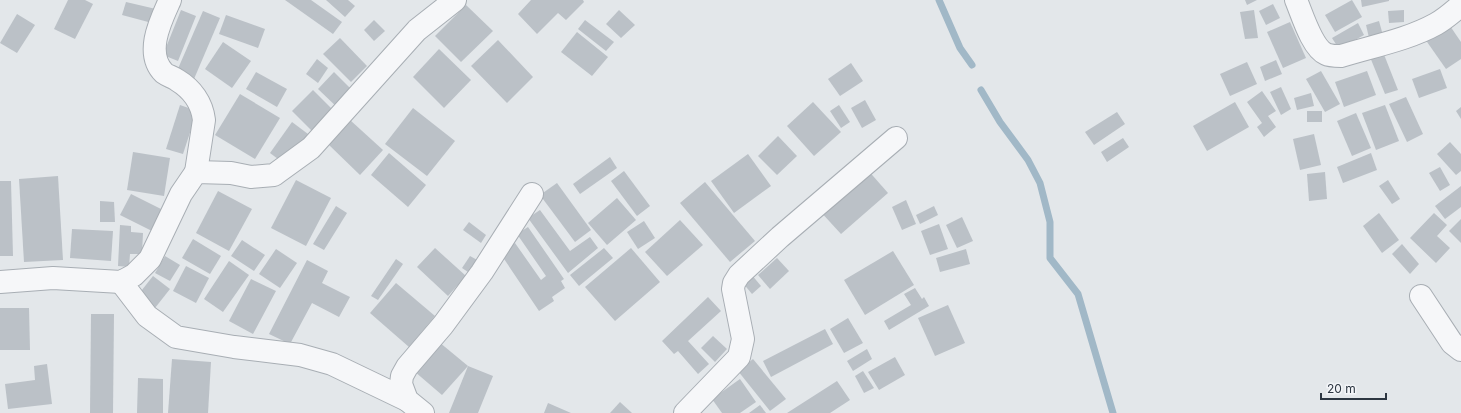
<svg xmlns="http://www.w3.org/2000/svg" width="1461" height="413" viewBox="0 0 1461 413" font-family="Inter,sans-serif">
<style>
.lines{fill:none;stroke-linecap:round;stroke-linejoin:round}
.stream{stroke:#a1b8c7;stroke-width:7}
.building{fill:#bbc1c7}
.minor-casing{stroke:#a8aeb4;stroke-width:24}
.minor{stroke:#f6f7f9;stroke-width:22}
</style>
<rect width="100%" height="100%" fill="#e3e7ea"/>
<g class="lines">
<g class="stream">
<path d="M939 0 960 48 972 65"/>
<path d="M981 90 1000 122 1028 160 1040 183 1050 222V258L1078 294 1113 413"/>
</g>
</g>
<g class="building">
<path d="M68 0H85L93 4 75 39 54 29Z"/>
<path d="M285 0H311L342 22 333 34Z"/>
<path d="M326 0H348L355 6 345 17Z"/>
<path d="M531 0H583L584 2 566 20 558 13 537 34 518 14Z"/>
<path d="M1245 0H1257L1247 5Z"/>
<path d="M1352 0 1362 17 1335 32 1325 15Z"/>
<path d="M1361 0H1389V1L1362 7Z"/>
<path d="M126 2 156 9 152 23 122 15Z"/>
<path d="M1273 4 1280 18 1266 25 1259 11Z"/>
<path d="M466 5 493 31 461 62 435 36Z"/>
<path d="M181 10 196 16 178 61 163 55Z"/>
<path d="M619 10 635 25 621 38 606 24Z"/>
<path d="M1254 10 1258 38 1245 39 1240 12Z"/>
<path d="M1404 10V22L1389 23 1388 11Z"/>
<path d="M203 11 220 18 194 79 177 71Z"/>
<path d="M17 14 35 25 17 53 0 43Z"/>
<path d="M226 15 265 29 258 48 219 34Z"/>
<path d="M374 20 385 31 374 41 364 30Z"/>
<path d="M585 20 614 42 606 51 578 29Z"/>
<path d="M1379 21 1384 39 1370 42 1366 25Z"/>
<path d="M1290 22 1306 58 1283 68 1267 32Z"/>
<path d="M1358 23 1364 35 1339 49 1332 38Z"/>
<path d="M1448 23 1461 42V59L1446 69 1425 39Z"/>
<path d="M577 32 608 57 592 76 561 52Z"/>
<path d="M340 38 367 66 351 82 323 54Z"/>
<path d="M498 40 533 77 507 103 471 66Z"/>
<path d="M223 42 251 61 232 88 205 69Z"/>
<path d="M439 49 471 80 444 108 413 77Z"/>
<path d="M1383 52 1398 90 1385 94 1370 57Z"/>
<path d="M317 59 328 68 318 83 306 74Z"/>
<path d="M1276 60 1282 74 1265 81 1260 67Z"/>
<path d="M1247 62 1257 84 1230 96 1220 74Z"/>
<path d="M851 63 863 81 840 96 828 79Z"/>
<path d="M1440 69 1447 88 1419 98 1412 79Z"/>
<path d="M1321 71 1340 104 1325 112 1306 79Z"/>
<path d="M1367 71 1376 95 1344 107 1335 82Z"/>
<path d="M256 72 287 89 277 107 246 89Z"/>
<path d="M334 72 356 94 340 110 318 89Z"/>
<path d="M1281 87 1291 109 1281 115 1270 92Z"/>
<path d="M313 90 333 110 312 131 292 111Z"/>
<path d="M1262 91 1276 111 1268 116 1276 127 1264 137 1257 127 1262 123 1247 102Z"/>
<path d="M1311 93 1314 106 1297 110 1294 98Z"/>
<path d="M240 94 280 118 255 159 215 135Z"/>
<path d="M1406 97 1423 134 1407 142 1389 104Z"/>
<path d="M865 100 876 120 862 128 851 108Z"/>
<path d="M813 102 841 132 814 156 787 126Z"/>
<path d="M1235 102 1249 127 1207 151 1193 126Z"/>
<path d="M180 105 197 111 183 154 166 149Z"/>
<path d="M839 105 850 122 841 128 830 111Z"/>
<path d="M1385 105 1399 141 1376 150 1362 113Z"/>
<path d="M1461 107V119L1456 111Z"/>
<path d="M413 108 455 141 427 176 385 144Z"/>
<rect x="1307" y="111" width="15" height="11"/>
<path d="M1117 112 1125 124 1094 145 1085 132Z"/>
<path d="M1356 113 1371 148 1352 156 1337 121Z"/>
<path d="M350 120 383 150 360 175 328 144Z"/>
<path d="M292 122 308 134 286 165 270 153Z"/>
<path d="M1314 134 1321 165 1300 170 1293 139Z"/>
<path d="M778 136 797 156 777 175 758 156Z"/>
<path d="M1123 138 1129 147 1107 162 1101 152Z"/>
<path d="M1450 142 1461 154V171L1456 175 1437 154Z"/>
<path d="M133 152 170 158 164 196 127 190Z"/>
<path d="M389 153 426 185 408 207 371 175Z"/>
<path d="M1371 153 1377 170 1343 183 1337 167Z"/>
<path d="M748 154 771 186 734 213 711 181Z"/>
<path d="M610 157 617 168 580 194 573 184Z"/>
<path d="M1440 167 1450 185 1440 191 1429 173Z"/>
<path d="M866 168 888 193 841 234 819 210Z"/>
<path d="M624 171 650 206 637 216 611 181Z"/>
<path d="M1325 172 1327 199 1309 201 1307 174Z"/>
<path d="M58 176 63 260 24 262 19 179Z"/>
<path d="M296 180 331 198 306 246 271 228Z"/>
<path d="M1388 180 1400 199 1392 204 1379 186Z"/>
<path d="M0 181H11L13 256H0Z"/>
<path d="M705 182 755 241 730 262 680 203Z"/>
<path d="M557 183 591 230 575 242 540 195Z"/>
<path d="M1461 186V207L1445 219 1435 206Z"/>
<path d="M218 191 252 209 229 251 196 233Z"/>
<path d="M131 194 163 210 152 231 120 215Z"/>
<path d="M617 198 636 220 607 245 588 223Z"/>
<path d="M906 200 916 224 902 230 892 207Z"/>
<path d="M100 201 114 202 115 222H100Z"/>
<path d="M336 206 347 213 324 250 313 244Z"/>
<path d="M934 206 938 215 920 224 916 215Z"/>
<path d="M540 210 570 251 590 237 598 248 568 273 528 218Z"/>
<path d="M1379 213 1399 240 1382 253 1363 226Z"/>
<path d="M1434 213 1447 225 1437 236 1450 248 1436 263 1410 238Z"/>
<path d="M962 217 973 241 957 248 946 225Z"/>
<path d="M1461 219V243L1449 231Z"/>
<path d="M680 220 703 245 667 276 645 252Z"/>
<path d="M644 221 655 238 638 249 627 232Z"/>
<path d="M469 222 486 235 481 243 463 230Z"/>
<path d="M939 224 948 249 930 255 921 231Z"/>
<path d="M120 225 131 226V232L143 233 142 254H130L129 267 118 266Z"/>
<path d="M528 227 564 279 561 281 565 288 552 297 554 301 539 311 500 253 515 243 541 280 546 276 517 234Z"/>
<path d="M72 229 113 231 111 261 70 258Z"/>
<path d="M193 239 221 256 210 274 182 258Z"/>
<path d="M242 240 265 255 254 271 231 256Z"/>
<path d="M1402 244 1419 264 1410 274 1392 254Z"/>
<path d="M435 248 466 276 448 296 417 267Z"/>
<path d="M604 248 613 258 579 286 570 275Z"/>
<path d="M631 248 660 282 615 321 585 287Z"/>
<path d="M276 249 297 263 280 288 259 274Z"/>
<path d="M966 249 970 264 940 272 936 258Z"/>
<path d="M893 251 914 285 865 315 844 280Z"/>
<path d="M165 256 180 265 170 281 155 273Z"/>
<path d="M470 256 479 261 471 274 462 268Z"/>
<path d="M777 258 789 271 770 289 758 275Z"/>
<path d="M396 259 403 264 378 300 371 296Z"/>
<path d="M307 260 328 271 322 283 350 297 339 317 312 303 290 344 269 334Z"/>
<path d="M229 261 249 275 223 312 204 299Z"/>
<path d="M186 266 209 278 196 303 173 291Z"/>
<path d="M751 274 761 286 752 294 742 282Z"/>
<path d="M153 276 170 289 155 308 138 295Z"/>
<path d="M251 279 276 291 253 334 229 321Z"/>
<path d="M396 283 435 316 409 347 370 313Z"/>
<path d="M915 288 922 299 924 297 929 306 889 330 884 321 911 305 904 294Z"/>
<path d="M708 297 721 311 688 341 709 364 698 374 678 351 674 354 662 341Z"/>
<path d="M948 305 965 343 935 356 918 318Z"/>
<path d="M0 308H29L30 350H0Z"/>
<path d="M91 314H114L113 413H90Z"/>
<path d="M848 318 863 343 844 353 830 329Z"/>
<path d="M825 329 833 344 771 377 763 361Z"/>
<path d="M713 336 727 349 715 362 701 348Z"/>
<path d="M439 342 468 366 442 395 414 371Z"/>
<path d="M867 349 872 359 853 371 847 361Z"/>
<path d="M895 357 905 375 879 390 868 372Z"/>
<path d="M172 359 211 362 208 413H168Z"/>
<path d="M753 359 786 399 770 411 738 371Z"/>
<path d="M47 364 52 404 8 409 5 384 35 380 34 366Z"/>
<path d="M468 366 493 376 478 413H449Z"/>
<path d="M863 371 874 388 864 393 855 376Z"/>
<path d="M138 378 163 379V413H137Z"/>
<path d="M740 379 756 402 740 413H722L712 399Z"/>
<path d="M837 381 850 400 830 413H787Z"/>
<path d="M620 402 632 413H610Z"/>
<path d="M548 403 571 413H544Z"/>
<path d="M760 405 766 413H749Z"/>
</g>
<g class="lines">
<defs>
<g id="minor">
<path d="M170 0C161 20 144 53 164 73 168 76 173 77 177 80 192 89 202 103 204 120L196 172"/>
<path d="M1296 0C1302 14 1312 48 1326 54 1330 56 1336 56 1341 56 1373 46 1407 40 1436 24 1445 19 1453 12 1461 5"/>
<path d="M0 282 53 278 121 282 134 275 150 259 181 194 196 172 231 173 251 177 274 175 278 172 311 148 417 30 455 0"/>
<path d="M121 282 147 316 176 337 234 347 300 355 332 364 407 400"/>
<path d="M1421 296 1452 343 1461 350"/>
<path d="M423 413 407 400 401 384 402 376 407 367 443 325 482 272 532 194"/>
<path d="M685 413 739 357 743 339 733 289 734 283 739 275 780 237 896 138"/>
</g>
</defs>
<use href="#minor" class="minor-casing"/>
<use href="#minor" class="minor"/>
</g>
<path d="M1321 393v6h65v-6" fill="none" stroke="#2c3641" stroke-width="2"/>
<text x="1327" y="393" font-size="12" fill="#2c3641" stroke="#f3f5f8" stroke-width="3" paint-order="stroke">20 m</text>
</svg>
